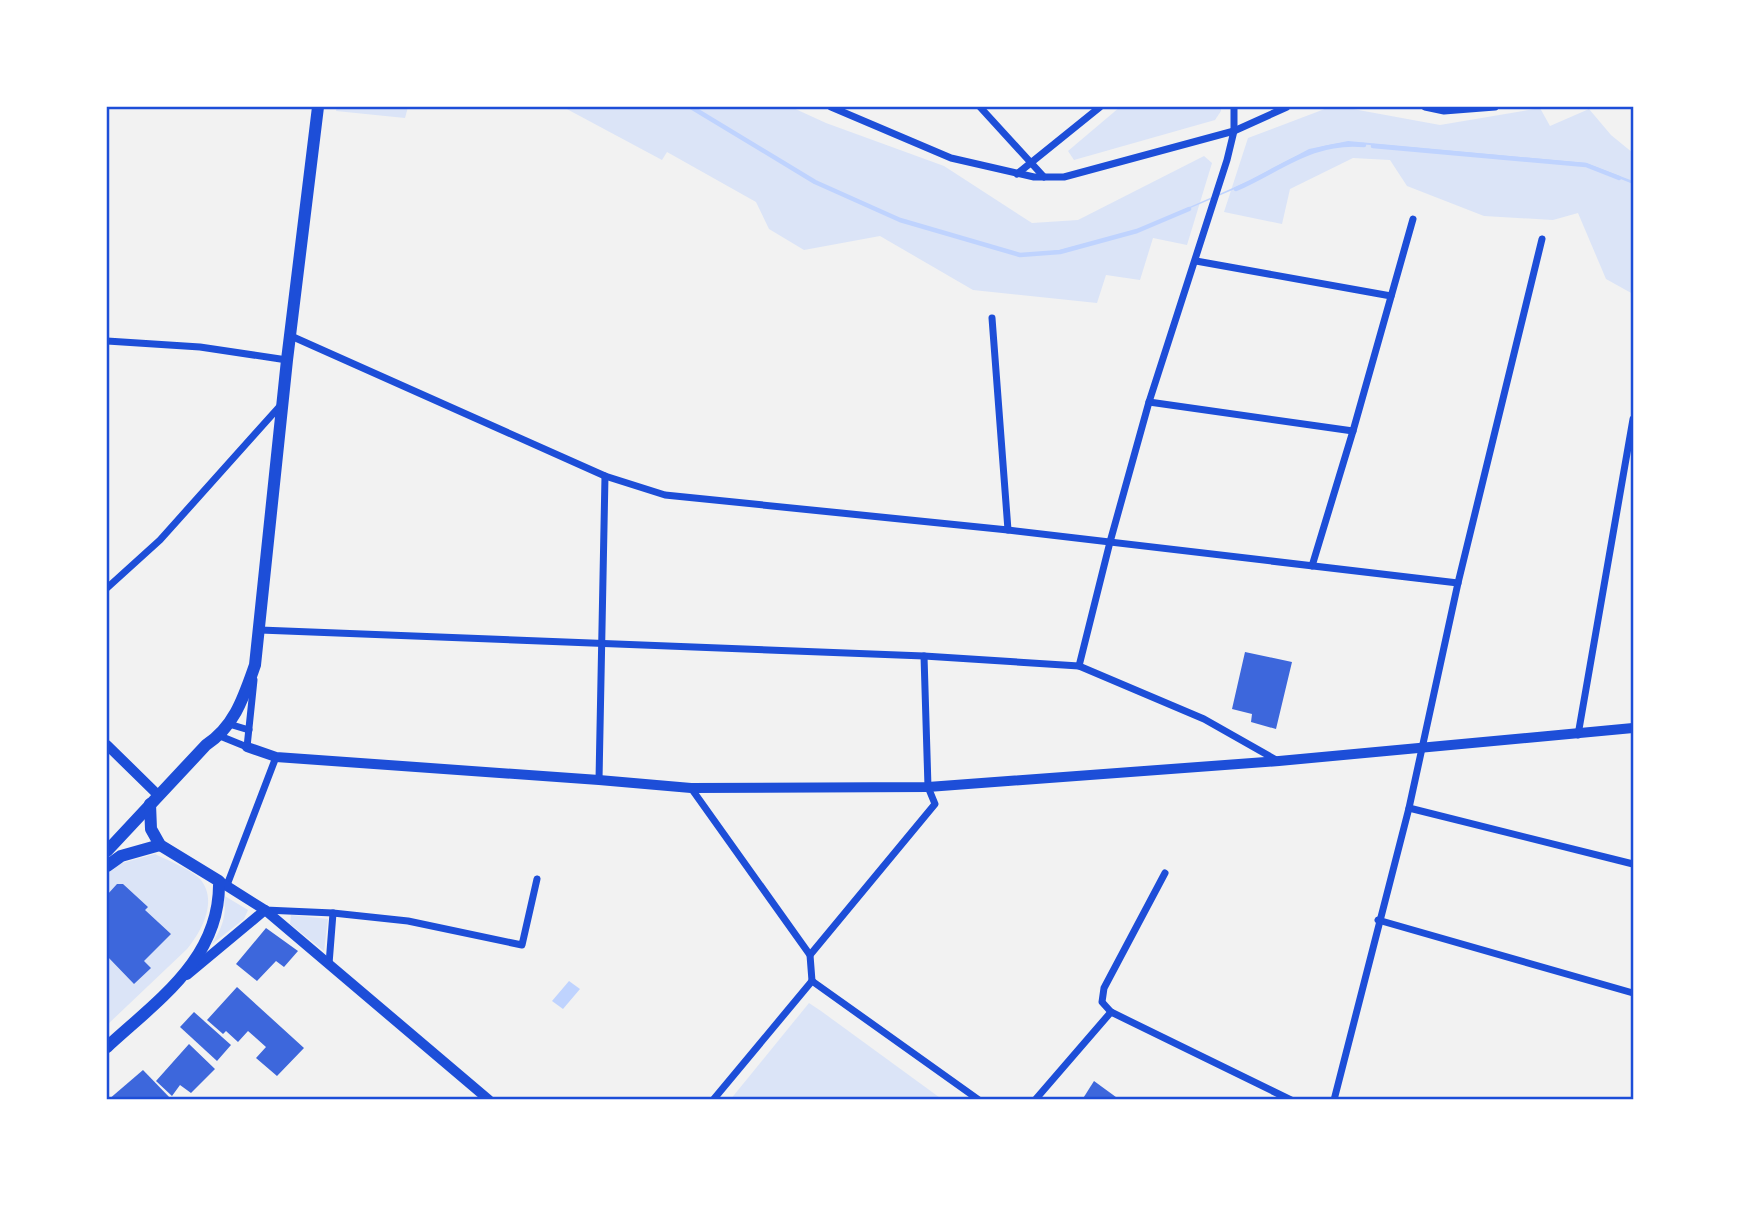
<svg xmlns="http://www.w3.org/2000/svg" width="1740" height="1207" viewBox="0 0 1740 1207" font-family="'Titillium Web',sans-serif">
<style>
.green{fill:#dbe4f7}
.water{fill:#bfd3fe}
.lines{fill:none;stroke-linecap:round;stroke-linejoin:round}
.stream{stroke:#bfd3fe;stroke-width:4.5}
.building{fill:#3d67dc}
.minor{stroke:#1d4ed8;stroke-width:7}
.tertiary{stroke:#1d4ed8;stroke-width:10}
.secondary{stroke:#1d4ed8;stroke-width:12}
.neatline{fill:none;stroke:#1d4ed8;stroke-width:2.5}
</style>
<rect width="100%" height="100%" fill="#f2f2f2"/>
<g class="green">
<path d="M337 107H408L405 118 336 111Z"/>
<path d="M563 107H791L826 123 944 166 1032 223 1078 220 1204 156 1212 163 1187 245 1153 238 1140 280 1106 275 1097 303 973 290 880 236 804 250 769 229 756 202 667 152 662 160Z"/>
<path d="M1120 107H1221V111L1215 120 1074 160 1068 151Z"/>
<path d="M1330 107H1342L1440 125 1540 108 1550 126 1589 109 1611 135 1633 153V294L1606 279 1578 213 1553 220 1484 216 1407 186 1390 160 1353 158 1290 189 1282 224 1224 212 1248 138Z"/>
<path d="M155 854C169 861 188 868 199 878 219 899 202 931 187 949L107 1025V874L115 865Z"/>
<path d="M223 895 248 910 244 919 211 945C222 929 228 914 223 895Z"/>
<path d="M291 915 328 919 324 951 290 924Z"/>
<path d="M809 1003 821 1011 943 1100H730Z"/>
</g>
<g class="water">
<path d="M691 107 816 182 901 219 1020 255 1060 250 1137 230 1251 180 1309 149 1348 141 1586 163 1633 181V184L1586 165 1348 143 1309 151 1251 182 1137 231 1060 252 1020 255 900 220 816 183Z"/>
<path d="M569 981 580 989 563 1009 552 1001Z"/>
</g>
<g class="lines">
<g class="stream">
<path d="M691 107 815 182 900 220 1020 255 1060 252 1137 231 1189 209"/>
<path d="M1373 146 1586 165 1619 178"/>
<path d="M1236 189C1280 170 1312 140 1364 145"/>
</g>
</g>
<g class="building">
<path d="M1245 652 1292 662 1276 729 1251 722 1252 714 1232 709Z"/>
<path d="M117 884H123L148 907 145 910 171 934 144 961 151 968 134 984 107 956V895Z"/>
<path d="M266 928 298 951 284 967 276 961 257 981 236 964Z"/>
<path d="M237 987 304 1048 277 1076 256 1058 266 1047 248 1031 238 1042 226 1031 223 1034 207 1020Z"/>
<path d="M194 1012 231 1045 217 1061 180 1027Z"/>
<path d="M189 1044 215 1069 191 1093 180 1085 172 1096 156 1081Z"/>
<path d="M143 1070 172 1100H108Z"/>
<path d="M1094 1081 1120 1100H1082Z"/>
</g>
<g class="lines">
<g class="minor">
<path d="M831 107 951 158 1034 177H1064L1234 131 1287 107"/>
<path d="M980 107 1044 177"/>
<path d="M1425 107 1444 111 1495 107"/>
<path d="M1017 174 1100 107"/>
<path d="M1196 261 1391 296"/>
<path d="M992 318 1008 530"/>
<path d="M291 336 605 476 665 495 1008 530 1458 583"/>
<path d="M107 341 200 347 287 360"/>
<path d="M1149 402 1353 431"/>
<path d="M1312 566 1353 431 1413 219"/>
<path d="M107 588 160 540 280 406"/>
<path d="M260 630 924 656 1079 666 1204 719 1278 761"/>
<path d="M1079 666 1110 542 1149 402 1227 160 1234 131V107"/>
<path d="M229 724 249 730"/>
<path d="M1578 735 1633 419"/>
<path d="M220 736 247 747 254 680"/>
<path d="M599 780 605 476"/>
<path d="M691 788 810 955 812 981"/>
<path d="M1409 808 1633 864"/>
<path d="M1165 873 1104 988 1102 1002 1111 1012 1291 1100"/>
<path d="M227 885 276 757"/>
<path d="M265 910 333 913 408 921 522 945 537 879"/>
<path d="M1378 920 1633 993"/>
<path d="M810 955 935 804 928 787 924 656"/>
<path d="M329 964 333 913"/>
<path d="M812 981 979 1100"/>
<path d="M713 1100 812 981"/>
<path d="M1035 1100 1111 1012"/>
<path d="M1334 1100 1409 808 1458 583 1542 239"/>
</g>
<g class="tertiary">
<path d="M107 745 158 795"/>
<path d="M247 747 276 757 599 780 691 788 928 787 1279 761 1633 728"/>
<path d="M219 881 265 910 489 1100"/>
<path d="M187 975 265 910"/>
</g>
<g class="secondary">
<path d="M107 851 206 745C235 726 244 696 255 665L287 360 318 107"/>
<path d="M107 866 121 856 160 845"/>
<path d="M107 1047C158 1000 221 958 219 881L160 845 151 829 150 804"/>
</g>
</g>
<rect width="1740" height="1207" fill="none" stroke="#ffffff" stroke-width="217"/>
<rect x="108" y="108" width="1524" height="990" class="neatline"/>
</svg>
